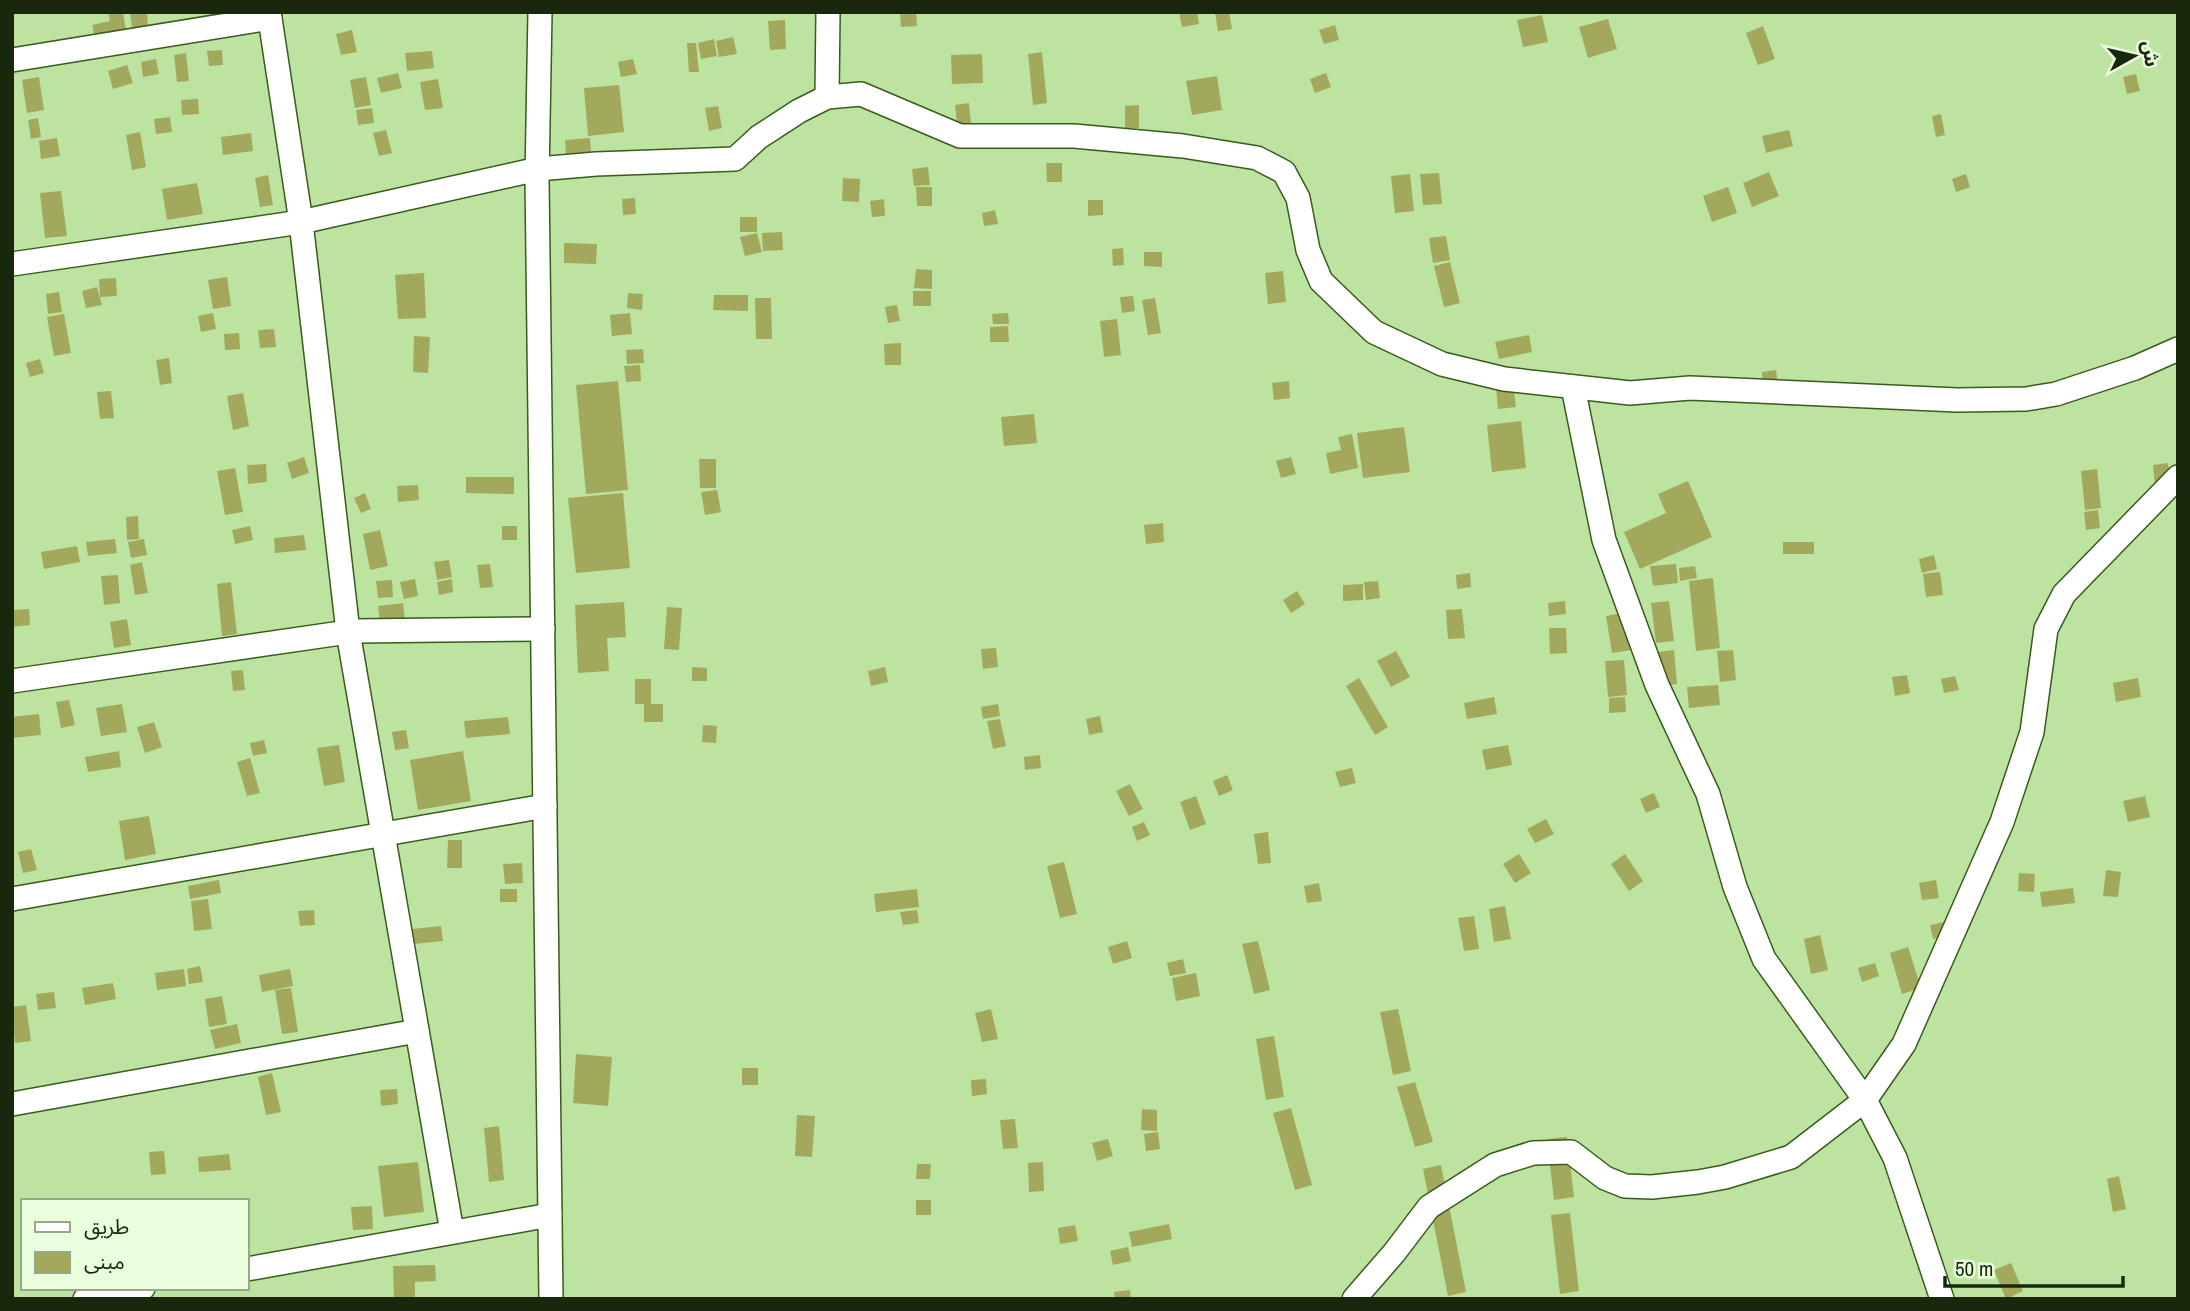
<svg xmlns="http://www.w3.org/2000/svg" width="2190" height="1311" viewBox="0 0 2190 1311" font-family="'Archivo Narrow','Noto Sans Arabic',sans-serif">
<style>
.building{fill:#a2a95d}
.lines{fill:none;stroke-linecap:round;stroke-linejoin:round}
.minor-casing{stroke:#395b1b;stroke-width:26}
.minor{stroke:#fff;stroke-width:23}
</style>
<rect width="100%" height="100%" fill="#bce4a0"/>
<g class="building">
<path d="M108 12H123L126 30 95 37 92 25 110 21Z"/>
<path d="M130 12H147L148 26 132 28Z"/>
<path d="M900 12H916L917 26 901 27Z"/>
<path d="M1179 12H1197L1199 24 1182 27Z"/>
<path d="M1215 12H1229L1232 29 1218 31Z"/>
<path d="M1542 15 1548 42 1523 47 1517 20Z"/>
<path d="M1608 19 1617 49 1588 58 1579 27Z"/>
<path d="M785 20 786 49 770 50 768 21Z"/>
<path d="M1335 25 1339 40 1324 44 1319 30Z"/>
<path d="M1763 26 1775 59 1758 65 1746 33Z"/>
<path d="M352 30 357 52 341 55 336 34Z"/>
<path d="M733 37 737 54 719 57 716 41Z"/>
<path d="M714 39 717 56 701 59 698 43Z"/>
<path d="M687 43H696L699 72H689Z"/>
<path d="M222 50 223 65 209 66 207 51Z"/>
<path d="M432 51 434 68 407 71 405 53Z"/>
<path d="M1042 52 1047 103 1033 105 1028 54Z"/>
<path d="M186 53 189 81 177 82 174 55Z"/>
<path d="M982 54 983 83 952 84 951 55Z"/>
<path d="M156 59 159 74 143 77 141 62Z"/>
<path d="M633 59 637 74 621 77 618 62Z"/>
<path d="M127 65 133 83 113 89 108 71Z"/>
<path d="M398 73 402 88 381 93 377 78Z"/>
<path d="M1326 73 1331 87 1315 93 1310 79Z"/>
<path d="M2136 74 2140 91 2127 94 2123 77Z"/>
<path d="M1217 76 1222 110 1192 115 1186 81Z"/>
<path d="M39 77 44 110 27 113 22 80Z"/>
<path d="M366 77 371 105 355 108 350 80Z"/>
<path d="M438 79 443 108 425 110 420 82Z"/>
<path d="M619 85 624 132 588 136 584 88Z"/>
<path d="M198 99 199 114 182 115 181 100Z"/>
<path d="M969 103 971 123 957 124 955 105Z"/>
<path d="M1139 105V128H1125V106Z"/>
<path d="M718 106 722 128 709 131 705 108Z"/>
<path d="M372 108 374 123 358 125 356 110Z"/>
<path d="M1941 114 1945 135 1936 137 1932 116Z"/>
<path d="M170 117 172 132 156 134 154 119Z"/>
<path d="M38 118 41 137 31 139 28 120Z"/>
<path d="M386 130 392 153 379 156 373 133Z"/>
<path d="M1789 130 1793 146 1766 153 1762 136Z"/>
<path d="M140 132 146 167 132 170 126 135Z"/>
<path d="M251 133 253 151 223 155 221 137Z"/>
<path d="M57 138 60 156 41 159 39 141Z"/>
<path d="M590 138 591 152 566 154 565 140Z"/>
<path d="M1046 163H1062V182H1047Z"/>
<path d="M928 167 930 185 914 186 912 169Z"/>
<path d="M1769 172 1779 196 1752 207 1743 183Z"/>
<path d="M1439 173 1442 204 1423 205 1420 174Z"/>
<path d="M1410 174 1414 211 1395 213 1391 176Z"/>
<path d="M1966 174 1970 187 1956 192 1952 179Z"/>
<path d="M268 175 273 205 260 207 255 178Z"/>
<path d="M843 178 860 179 859 202 842 201Z"/>
<path d="M197 183 203 214 167 220 162 189Z"/>
<path d="M916 187H932V206H917Z"/>
<path d="M1728 187 1737 213 1712 222 1703 196Z"/>
<path d="M61 191 67 236 45 238 40 193Z"/>
<path d="M635 198 636 214 623 215 622 199Z"/>
<path d="M884 199 885 216 872 217 870 201Z"/>
<path d="M1088 200H1103V215L1088 216Z"/>
<path d="M995 210 998 224 984 226 982 213Z"/>
<rect x="740" y="217" width="17" height="15"/>
<path d="M782 232 783 250 763 251 762 233Z"/>
<path d="M757 233 762 252 745 256 740 237Z"/>
<path d="M1446 236 1450 260 1433 263 1429 238Z"/>
<path d="M564 243 597 244 596 264 564 263Z"/>
<path d="M1123 248 1124 265 1113 266 1112 249Z"/>
<path d="M1144 252H1162V267L1144 266Z"/>
<path d="M1450 262 1460 303 1444 307 1434 266Z"/>
<path d="M916 269 932 270V289L914 288Z"/>
<path d="M1283 271 1286 302 1268 304 1265 273Z"/>
<path d="M424 273 426 318 398 319 395 275Z"/>
<path d="M227 277 231 306 213 309 208 280Z"/>
<path d="M116 278 117 296 100 297 99 279Z"/>
<path d="M97 287 102 305 86 308 82 291Z"/>
<rect x="913" y="291" width="18" height="15"/>
<path d="M59 292 62 312 48 314 46 294Z"/>
<path d="M628 293 643 294 642 310 627 308Z"/>
<path d="M714 295H748V311L713 310Z"/>
<path d="M1133 296 1135 311 1122 313 1120 297Z"/>
<path d="M755 298H771L772 339H756Z"/>
<path d="M1155 298 1161 333 1148 335 1142 300Z"/>
<path d="M897 305 900 321 888 323 885 307Z"/>
<path d="M213 313 216 329 201 332 198 316Z"/>
<path d="M630 313 632 334 612 336 610 315Z"/>
<path d="M1008 313 1009 324H993L992 314Z"/>
<path d="M64 314 71 353 54 356 47 317Z"/>
<path d="M1117 319 1121 355 1104 357 1100 321Z"/>
<path d="M1008 326 1009 342H990V327Z"/>
<path d="M274 329 276 347 260 348 258 330Z"/>
<path d="M239 333 240 349 225 350 224 334Z"/>
<path d="M1529 335 1532 352 1499 359 1495 342Z"/>
<path d="M414 336 430 337 428 373 413 372Z"/>
<path d="M901 343V365H885L884 344Z"/>
<path d="M643 349 644 363 627 364 626 350Z"/>
<path d="M169 358 172 383 160 385 156 360Z"/>
<path d="M40 359 44 373 30 377 26 363Z"/>
<path d="M640 365 641 381 626 382 624 366Z"/>
<path d="M1776 370 1778 386 1763 387 1762 372Z"/>
<path d="M1512 375 1516 407 1498 409 1495 377Z"/>
<path d="M618 381 628 490 586 494 576 385Z"/>
<path d="M1289 381 1290 398 1274 400 1272 383Z"/>
<path d="M111 391 114 418 100 419 97 392Z"/>
<path d="M243 393 249 426 233 430 227 396Z"/>
<path d="M1034 414 1037 443 1004 446 1001 417Z"/>
<path d="M1521 421 1526 468 1492 472 1487 425Z"/>
<path d="M1404 427 1410 472 1363 478 1357 433Z"/>
<path d="M1352 434 1358 468 1330 474 1326 453 1341 450 1338 437Z"/>
<path d="M304 457 309 473 292 479 287 463Z"/>
<path d="M1291 457 1296 474 1281 478 1276 461Z"/>
<path d="M699 459H716V488H700Z"/>
<path d="M2168 463 2172 494 2156 496 2153 465Z"/>
<path d="M266 464 267 482 248 484 247 465Z"/>
<path d="M235 468 243 512 225 515 217 471Z"/>
<path d="M2097 469 2101 508 2085 510 2081 471Z"/>
<path d="M466 477H514V494L466 493Z"/>
<path d="M1688 481 1712 537 1640 569 1624 532 1666 513 1658 494Z"/>
<path d="M418 485 419 500 398 502 397 486Z"/>
<path d="M717 490 721 512 705 515 701 492Z"/>
<path d="M365 493 371 509 361 513 354 498Z"/>
<path d="M623 493 630 568 576 573 568 498Z"/>
<path d="M2098 510 2100 528 2086 530 2084 512Z"/>
<path d="M138 516 139 539 127 540 126 517Z"/>
<path d="M1163 523 1164 542 1146 544 1144 525Z"/>
<path d="M250 526 253 540 235 544 232 530Z"/>
<rect x="502" y="526" width="15" height="14"/>
<path d="M380 530 388 566 370 570 363 534Z"/>
<path d="M304 535 306 550 275 553 274 538Z"/>
<path d="M115 539 117 553 88 556 86 542Z"/>
<path d="M144 539 147 555 131 558 128 542Z"/>
<rect x="1783" y="542" width="31" height="12"/>
<path d="M77 546 80 562 44 569 41 552Z"/>
<path d="M1934 555 1937 569 1922 573 1919 559Z"/>
<path d="M449 560 452 577 437 580 434 562Z"/>
<path d="M142 562 148 593 135 595 130 565Z"/>
<path d="M490 564 493 587 480 588 477 565Z"/>
<path d="M1676 564 1678 583 1653 586 1650 566Z"/>
<path d="M1695 566 1697 578 1680 581 1679 568Z"/>
<path d="M1940 572 1943 595 1926 597 1923 574Z"/>
<path d="M1470 573 1471 587 1457 589 1456 575Z"/>
<path d="M118 575 120 603 104 605 101 576Z"/>
<path d="M1713 578 1720 648 1696 651 1689 581Z"/>
<path d="M415 579 418 596 404 599 400 582Z"/>
<path d="M452 579 453 592 439 595 437 582Z"/>
<path d="M392 580 393 597 378 598 376 581Z"/>
<path d="M1378 581 1380 598 1366 600 1364 582Z"/>
<path d="M231 582 237 634 222 636 217 584Z"/>
<path d="M1363 584V600L1343 601V585Z"/>
<path d="M1297 591 1305 604 1291 613 1283 600Z"/>
<path d="M1565 601 1566 614 1549 616 1548 603Z"/>
<path d="M1669 601 1674 641 1656 643 1651 603Z"/>
<path d="M624 602 626 637 607 638 609 671 578 673 575 605Z"/>
<path d="M403 603 405 620 380 622 378 606Z"/>
<path d="M667 607 682 608 679 650 664 649Z"/>
<path d="M29 609 30 625 12 627V610Z"/>
<path d="M1462 609 1465 638 1448 639 1446 610Z"/>
<path d="M1626 612 1632 650 1612 653 1606 616Z"/>
<path d="M127 619 131 645 114 648 110 622Z"/>
<path d="M1549 628H1566L1567 653 1550 654Z"/>
<path d="M996 648 998 667 983 669 981 649Z"/>
<path d="M1674 650 1677 684 1661 686 1658 652Z"/>
<path d="M1733 650 1736 680 1720 682 1717 651Z"/>
<path d="M1396 651 1410 677 1391 687 1377 661Z"/>
<path d="M1624 660 1627 695 1608 697 1605 661Z"/>
<path d="M692 667 707 668V681H692Z"/>
<path d="M885 667 888 682 871 686 868 671Z"/>
<path d="M243 670 245 690 233 691 231 671Z"/>
<path d="M1907 675 1910 693 1895 696 1892 677Z"/>
<path d="M1955 676 1959 690 1944 693 1941 679Z"/>
<path d="M1359 678 1388 727 1375 735 1346 686Z"/>
<path d="M2138 678 2141 697 2116 702 2113 683Z"/>
<path d="M635 679H651V704H663V722H644V704H635Z"/>
<path d="M1718 685 1720 705 1689 708 1687 687Z"/>
<path d="M1494 697 1497 714 1467 719 1464 703Z"/>
<path d="M1625 697 1626 712 1609 713V698Z"/>
<path d="M69 700 75 725 61 728 56 702Z"/>
<path d="M122 704 127 732 101 736 96 708Z"/>
<path d="M998 704 1000 716 983 719 981 707Z"/>
<path d="M39 714 41 735 12 738V717Z"/>
<path d="M1100 716 1103 732 1089 735 1086 719Z"/>
<path d="M508 717 510 734 466 738 464 721Z"/>
<path d="M1000 719 1006 746 993 749 987 721Z"/>
<path d="M154 722 162 747 145 753 137 727Z"/>
<path d="M703 725 717 726 716 743 702 742Z"/>
<path d="M406 730 409 748 395 750 392 732Z"/>
<path d="M264 740 267 753 253 756 250 743Z"/>
<path d="M339 745 345 782 324 786 317 748Z"/>
<path d="M1508 745 1512 765 1486 770 1482 750Z"/>
<path d="M119 751 121 767 88 772 85 757Z"/>
<path d="M463 751 471 801 418 810 410 760Z"/>
<path d="M1040 755 1041 768 1025 770 1024 757Z"/>
<path d="M250 758 260 793 247 796 237 762Z"/>
<path d="M1352 768 1356 783 1340 787 1335 772Z"/>
<path d="M1227 775 1233 790 1219 796 1213 781Z"/>
<path d="M1130 784 1143 809 1129 816 1116 791Z"/>
<path d="M1654 793 1660 807 1646 813 1640 799Z"/>
<path d="M1196 796 1206 824 1190 830 1180 802Z"/>
<path d="M2145 796 2150 817 2128 822 2123 801Z"/>
<path d="M149 816 156 854 125 860 119 821Z"/>
<path d="M1546 819 1554 834 1535 843 1527 829Z"/>
<path d="M1144 822 1150 835 1137 841 1132 827Z"/>
<path d="M1268 832 1271 863 1258 864 1254 834Z"/>
<path d="M448 840H462V868H447Z"/>
<path d="M31 849 37 870 23 873 18 852Z"/>
<path d="M1519 854 1531 873 1515 883 1503 864Z"/>
<path d="M1625 854 1643 881 1629 891 1611 864Z"/>
<path d="M1064 862 1077 914 1060 918 1047 866Z"/>
<path d="M522 863 523 883 505 884 503 864Z"/>
<path d="M2106 870 2121 872 2118 897 2103 896Z"/>
<path d="M2019 873 2035 874 2034 892 2018 891Z"/>
<path d="M219 880 221 893 190 899 188 886Z"/>
<path d="M1936 880 1939 898 1922 900 1919 883Z"/>
<path d="M1319 883 1322 901 1307 903 1304 886Z"/>
<path d="M2073 888 2075 903 2042 907 2040 892Z"/>
<rect x="500" y="889" width="17" height="13"/>
<path d="M917 889 919 907 876 912 874 894Z"/>
<path d="M208 899 212 929 194 931 191 901Z"/>
<path d="M1505 906 1511 939 1494 942 1489 909Z"/>
<path d="M314 910 315 925 300 926 298 911Z"/>
<path d="M917 910 919 923 903 925 900 912Z"/>
<path d="M1474 916 1479 949 1464 951 1458 918Z"/>
<path d="M1944 922 1947 935 1933 939 1930 925Z"/>
<path d="M441 926 443 941 414 944 412 929Z"/>
<path d="M1820 935 1828 970 1811 974 1804 939Z"/>
<path d="M1127 941 1132 958 1113 964 1108 947Z"/>
<path d="M1258 941 1270 990 1254 994 1242 944Z"/>
<path d="M1908 947 1921 988 1902 994 1890 953Z"/>
<path d="M1183 959 1186 973 1170 976 1167 963Z"/>
<path d="M1875 963 1879 976 1862 982 1858 968Z"/>
<path d="M200 966 203 982 189 984 187 969Z"/>
<path d="M184 969 186 986 157 990 155 973Z"/>
<path d="M290 969 293 986 262 992 259 975Z"/>
<path d="M1196 973 1200 996 1176 1001 1172 978Z"/>
<path d="M113 983 116 999 85 1005 82 988Z"/>
<path d="M291 988 298 1032 282 1034 275 990Z"/>
<path d="M54 992 56 1008 38 1010 36 994Z"/>
<path d="M222 996 227 1024 209 1027 205 999Z"/>
<path d="M26 1005 31 1041 15 1043 12 1007Z"/>
<path d="M991 1009 998 1039 982 1042 975 1013Z"/>
<path d="M1398 1009 1411 1071 1393 1075 1380 1012Z"/>
<path d="M237 1024 241 1043 215 1049 210 1030Z"/>
<path d="M1274 1036 1284 1097 1266 1100 1256 1039Z"/>
<path d="M576 1054 612 1057 608 1106 573 1103Z"/>
<rect x="742" y="1068" width="16" height="17"/>
<path d="M272 1073 281 1112 266 1115 258 1077Z"/>
<path d="M986 1079 987 1094 972 1096 971 1080Z"/>
<path d="M1415 1082 1433 1142 1415 1147 1397 1087Z"/>
<path d="M397 1089 398 1104 381 1106 380 1090Z"/>
<path d="M1291 1108 1312 1185 1295 1190 1273 1113Z"/>
<path d="M1142 1109 1157 1110V1131L1141 1130Z"/>
<path d="M797 1115 815 1116 812 1157 795 1156Z"/>
<path d="M1015 1119 1018 1148 1003 1149 1000 1120Z"/>
<path d="M499 1126 504 1180 489 1182 484 1128Z"/>
<path d="M1158 1132 1160 1149 1146 1151 1144 1134Z"/>
<path d="M1567 1137 1574 1197 1554 1200 1547 1139Z"/>
<path d="M1108 1139 1113 1156 1097 1161 1092 1143Z"/>
<path d="M164 1151 166 1174 151 1175 149 1152Z"/>
<path d="M229 1154 231 1170 199 1172 198 1157Z"/>
<path d="M418 1162 424 1212 384 1217 378 1166Z"/>
<path d="M1043 1162 1044 1191 1029 1192 1028 1163Z"/>
<path d="M917 1164H931L930 1179H916Z"/>
<path d="M1441 1165 1466 1292 1448 1296 1423 1169Z"/>
<path d="M2119 1176 2126 1209 2113 1212 2107 1179Z"/>
<rect x="916" y="1200" width="15" height="15"/>
<path d="M372 1206 373 1229 353 1230 351 1207Z"/>
<path d="M1570 1213 1579 1291 1560 1294 1551 1215Z"/>
<path d="M1169 1224 1172 1239 1132 1247 1129 1232Z"/>
<path d="M1075 1225 1078 1241 1060 1244 1058 1228Z"/>
<path d="M1128 1247 1131 1261 1113 1265 1110 1251Z"/>
<path d="M2011 1263 2023 1291 2006 1299 1994 1270Z"/>
<path d="M435 1265 436 1281 415 1282V1299H394L393 1266Z"/>
<path d="M1130 1290 1131 1299H1115L1114 1292Z"/>
</g>
<g class="lines">
<defs>
<g id="minor">
<path d="M269 12 301 222 348 632 452 1232"/>
<path d="M540 12 537 178 551 1299"/>
<path d="M12 60 270 18"/>
<path d="M827 97 828 12"/>
<path d="M12 264 301 222 538 169 596 164 735 159 759 137 799 111 827 97 861 94 960 136H1074L1183 146 1257 158 1284 172 1298 198 1308 250 1321 281 1374 332 1442 364 1504 379 1630 393 1690 388 1957 400 2026 399 2056 394 2135 368 2178 349"/>
<path d="M1573 387 1604 540 1657 685 1708 794 1735 887 1764 959 1865 1100 1895 1158 1942 1299"/>
<path d="M12 681 355 631 543 629"/>
<path d="M12 899 545 806"/>
<path d="M12 1104 417 1031"/>
<path d="M247 1269 550 1215"/>
<path d="M85 1299 143 1288"/>
<path d="M1354 1299 1394 1253 1429 1207 1495 1165 1533 1153 1571 1152 1605 1178 1625 1186 1652 1187 1698 1182 1725 1177 1791 1157 1865 1100 1904 1044 2002 822 2032 732 2046 629 2064 594 2178 477"/>
</g>
</defs>
<use href="#minor" class="minor-casing"/>
<use href="#minor" class="minor"/>
</g>
<rect width="2190" height="1311" fill="none" stroke="#19280d" stroke-width="28"/>
<rect x="21" y="1199" width="228" height="91" fill="#eafedc" stroke="#96a889" stroke-width="2"/>
<rect x="35" y="1222" width="35" height="10" fill="#ffffff" stroke="#96a889" stroke-width="2"/>
<text x="84" y="1234" font-size="21" fill="#19280d">طريق</text>
<rect x="35" y="1252" width="35" height="21" fill="#a2a95d" stroke="#96a889" stroke-width="2"/>
<text x="84" y="1269" font-size="21" fill="#19280d">مبنى</text>
<g transform="translate(2134 56) rotate(82)" stroke="#eafedc" stroke-width="5" paint-order="stroke">
<path d="M0-5L12 26L0 18L-12 26Z" fill="#19280d"/>
<text y="-10" font-size="19" font-weight="bold" text-anchor="middle" fill="#19280d">ش</text>
</g>
<path d="M1945 1276v10h178v-10" fill="none" stroke="#19280d" stroke-width="3.5"/>
<text x="1955" y="1276" font-size="21" fill="#19280d" stroke="#eafedc" stroke-width="5" paint-order="stroke">50 m</text>
</svg>
